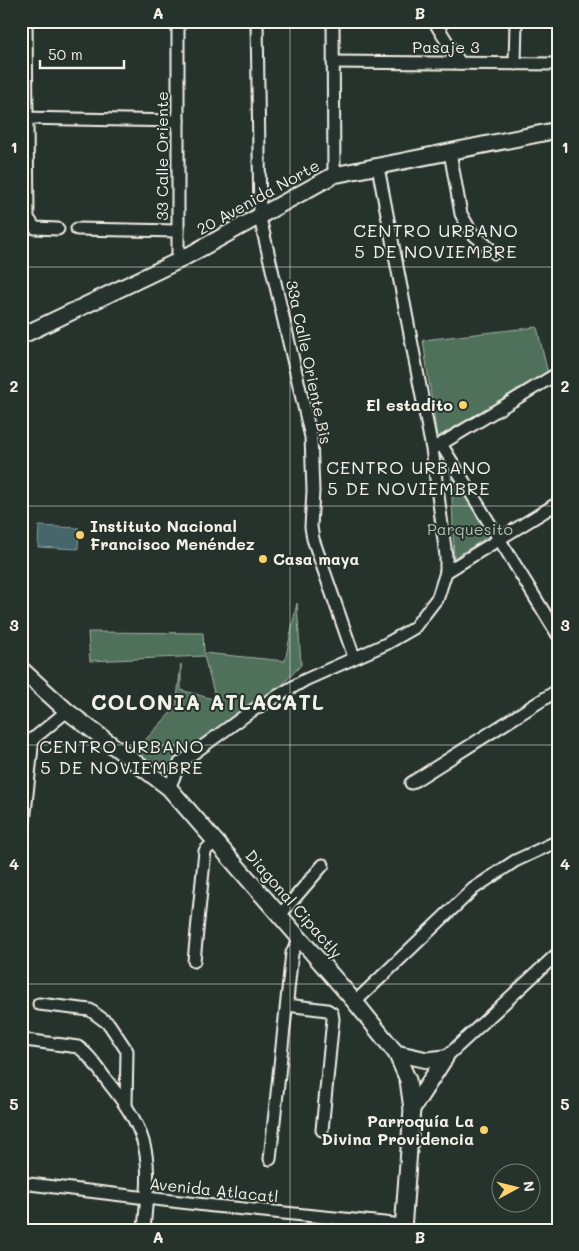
<svg xmlns="http://www.w3.org/2000/svg" width="579" height="1251" viewBox="0 0 579 1251" font-family="Mali,sans-serif">
<style>
.green{fill:#4f715c;stroke:#a2b1a2}
.water{fill:#44666b;stroke:#8a9e9d}
.lines{fill:none;stroke-linecap:round;stroke-linejoin:round}
.street-casing{stroke:#f4f1e8;stroke-width:15}
.secondary-casing{stroke:#f4f1e8;stroke-width:19}
.street{stroke:#26332d;stroke-width:11}
.secondary{stroke:#26332d;stroke-width:15}
.grid{fill:none;stroke:#f4f1e8;stroke-width:1;stroke-opacity:0.55}
.poi-dot{fill:#ffd166;stroke:#26332d;stroke-width:2}
.labels{text-anchor:middle;stroke-width:4;stroke-linejoin:round;paint-order:stroke}
.street-label{font-size:16px;fill:#f4f1e8;stroke:#26332d}
.poi-label{font-size:16px;font-weight:bold;fill:#f4f1e8;stroke:#26332d;text-anchor:end}
.park-label{font-size:16px;fill:#b2beb0;stroke:#26332d}
.neighbourhood-label{font-size:18px;letter-spacing:1px;fill:#f4f1e8;stroke:#26332d}
.district-label{font-size:21px;font-weight:bold;letter-spacing:1px;fill:#f4f1e8;stroke:#26332d}
.neatline{fill:none;stroke:#f4f1e8;stroke-width:2}
.grid-label{font-size:16px;text-anchor:middle;font-weight:bold;fill:#f4f1e8}
</style>
<rect width="100%" height="100%" fill="#26332d"/>
<filter id="ink" filterUnits="userSpaceOnUse"><feTurbulence type="fractalNoise" baseFrequency=".02" numOctaves="2"/><feDisplacementMap in="SourceGraphic" scale="10" xChannelSelector="R" yChannelSelector="G"/><feConvolveMatrix kernelMatrix="1 2 1 2 8 2 1 2 1" color-interpolation-filters="sRGB"/></filter>
<g filter="url(#ink)">
<g class="green">
<path d="M537 327 548 374 437 437 423 340Z"/>
<path d="M451 468 492 534 454 558Z"/>
<path d="M297 603 301 665 268 700 178 760 162 775 134 752 176 707 181 664V690L216 700 204 656 90 661 88 632 203 633 204 653 285 661Z"/>
</g>
<path class="water" d="M39 526 79 528 78 549 38 547Z"/>
<g class="lines">
<defs>
<g id="street">
<path d="M26 21 28 218 35 228 58 229"/>
<path d="M178 21V261"/>
<path d="M257 21 260 218 311 437 313 491 311 527 313 539 354 657"/>
<path d="M333 21 334 175"/>
<path d="M434 21 460 63"/>
<path d="M333 62 558 64"/>
<path d="M515 64 516 21"/>
<path d="M21 118 178 121"/>
<path d="M450 152 461 214 472 233 495 253"/>
<path d="M77 229 178 231"/>
<path d="M441 444 558 635"/>
<path d="M436 447 555 375"/>
<path d="M446 572 558 503"/>
<path d="M21 749 67 711"/>
<path d="M411 783 558 690"/>
<path d="M169 788 180 763 250 712 305 680 386 644 414 628 438 597 446 572V556L432 449 378 167"/>
<path d="M21 850 33 738"/>
<path d="M280 915 323 865"/>
<path d="M194 961 205 851 215 841"/>
<path d="M355 1002 473 889 515 861 558 841"/>
<path d="M39 1004 90 1010 109 1024 127 1051 126 1104"/>
<path d="M287 1005 327 1010 332 1013 333 1019 322 1130"/>
<path d="M25 1040 78 1047C90 1055 99 1070 108 1082 154 1139 150 1161 144 1230"/>
<path d="M445 1058 558 953"/>
<path d="M270 1159 292 953 300 938"/>
<path d="M21 1183 214 1206 404 1225"/>
</g>
<g id="secondary">
<path d="M21 336 178 261 334 175 558 130"/>
<path d="M21 669 67 711 169 788 355 1002 396 1053 408 1080 412 1109 403 1230"/>
<path d="M396 1053 427 1060 445 1058"/>
<path d="M412 1109 445 1058"/>
</g>
</defs>
<use href="#street" class="street-casing"/>
<use href="#secondary" class="secondary-casing"/>
<use href="#street" class="street"/>
<use href="#secondary" class="secondary"/>
</g>
</g>
<path class="grid" d="M290 21V1230M21 267H558M21 506H558M21 745H558M21 984H558"/>
<g class="poi-dot">
<circle cx="463" cy="405" r="5"/>
<circle cx="80" cy="535" r="5"/>
<circle cx="263" cy="559" r="5"/>
<circle cx="484" cy="1130" r="5"/>
</g>
<g class="labels">
<g class="street-label">
<text x="446" y="53">Pasaje 3</text>
<text transform="translate(162 156) rotate(-90)" y="6">33 Calle Oriente</text>
<text transform="translate(258 197) rotate(-29)" y="6">20 Avenida Norte</text>
<text transform="translate(309 362) rotate(78)" y="6">33a Calle Oriente Bis</text>
<text transform="translate(294 904) rotate(49)" y="6">Diagonal Cipactly</text>
<text transform="translate(214 1190) rotate(6)" y="6">Avenida Atlacatl</text>
</g>
<g class="poi-label">
<text x="453" y="411">El estadito</text>
<text x="90" y="532" text-anchor="start">Instituto Nacional<tspan x="90" dy="18">Francisco Menéndez</tspan></text>
<text x="273" y="565" text-anchor="start">Casa maya</text>
<text x="474" y="1127">Parroquía La<tspan x="474" dy="18">Divina Providencia</tspan></text>
</g>
<g class="park-label">
<text x="470" y="535">Parquesito</text>
</g>
<g class="neighbourhood-label">
<text x="436" y="237">CENTRO URBANO<tspan x="436" dy="21">5 DE NOVIEMBRE</tspan></text>
<text x="409" y="474">CENTRO URBANO<tspan x="409" dy="21">5 DE NOVIEMBRE</tspan></text>
<text x="122" y="753">CENTRO URBANO<tspan x="122" dy="21">5 DE NOVIEMBRE</tspan></text>
</g>
<g class="district-label">
<text x="208" y="710">COLONIA ATLACATL</text>
</g>
</g>
<rect width="579" height="1251" fill="none" stroke="#26332d" stroke-width="55"/>
<g transform="translate(516 1188) rotate(83)"><circle r="24" fill="#26332d" stroke="#787f78"/>
<path d="M0-4L9 19L0 12L-9 19Z" fill="#ffd166"/>
<text y="-8" font-size="14" font-weight="bold" text-anchor="middle" fill="#f4f1e8">N</text>
</g>
<path d="M40 60v8h84v-8" fill="none" stroke="#f4f1e8" stroke-width="2.5"/>
<text x="48" y="60" font-size="15" fill="#f4f1e8" stroke="#26332d" stroke-width="4" paint-order="stroke">50 m</text>
<rect x="28" y="28" width="524" height="1196" class="neatline"/>
<g class="grid-label">
<text x="158" y="19">A</text>
<text x="420" y="19">B</text>
<text x="14" y="153">1</text>
<text x="565" y="153">1</text>
<text x="14" y="392">2</text>
<text x="565" y="392">2</text>
<text x="14" y="631">3</text>
<text x="565" y="631">3</text>
<text x="14" y="870">4</text>
<text x="565" y="870">4</text>
<text x="14" y="1110">5</text>
<text x="565" y="1110">5</text>
<text x="158" y="1243">A</text>
<text x="420" y="1243">B</text>
</g>
</svg>
